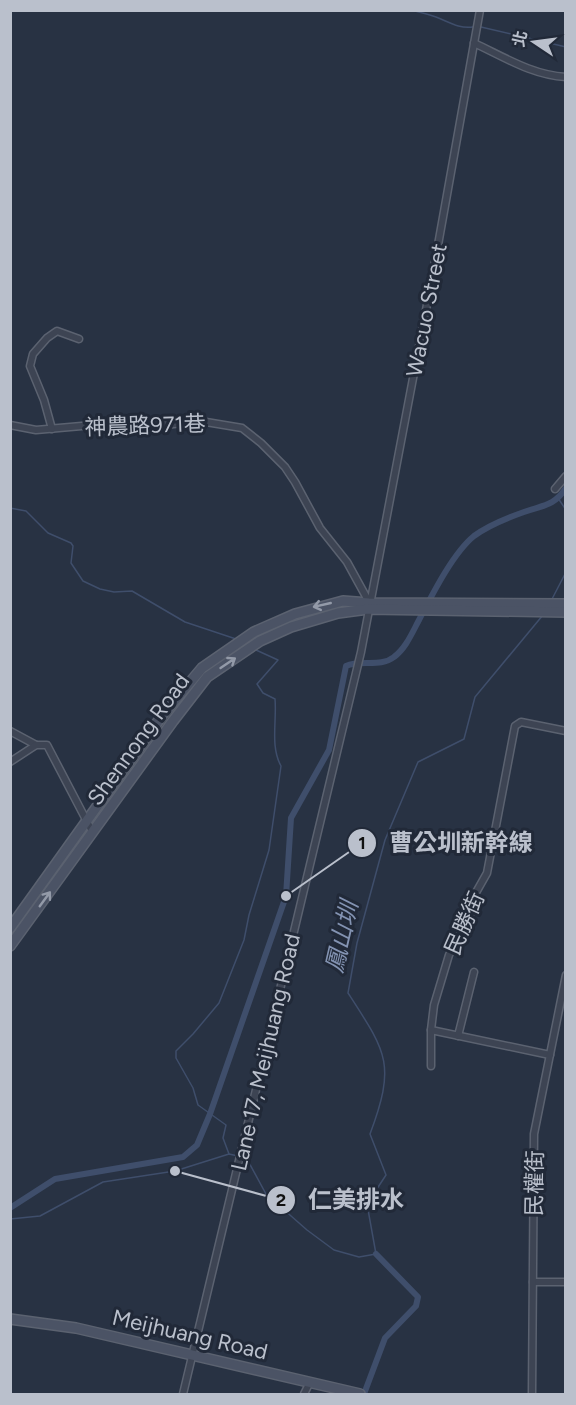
<svg xmlns="http://www.w3.org/2000/svg" width="576" height="1405" viewBox="0 0 576 1405" font-family="Figtree,'Noto Sans TC',sans-serif">
<style>
.lines{fill:none;stroke-linecap:round;stroke-linejoin:round}
.stream{stroke:#3f4e6b;stroke-width:1.5}
.canal{stroke:#3f4e6b;stroke-width:6}
.street-casing{stroke:#5b6270;stroke-width:9}
.secondary-casing{stroke:#5b6270;stroke-width:12}
.street{stroke:#3d4453;stroke-width:6}
.secondary{stroke:#4b5365;stroke-width:9}
.oneway{stroke:#939aa8}
.labels{text-anchor:middle;stroke-width:6;stroke-linejoin:round;paint-order:stroke}
.street-label{font-size:22px;fill:#bac0cc;stroke:#212938}
.water-label{font-size:24px;font-style:italic;fill:#8393b2;stroke:#212938}
.leader{fill:none;stroke:#bac0cc;stroke-width:2}
.callout-dot{fill:#bac0cc;stroke:#212938;stroke-width:2}
.mark-label{font-size:18px;text-anchor:middle;font-weight:bold;fill:#111}
.callout-label{font-size:24px;text-anchor:middle;font-weight:bold;fill:#bac0cc;stroke:#212938;stroke-width:6;stroke-linejoin:round;paint-order:stroke}
</style>
<rect width="100%" height="100%" fill="#283243"/>
<g class="lines">
<g class="stream">
<path d="M411 10C419 12 428 14 436 17 449 22 459 29 473 27"/>
<path d="M481 27 566 47"/>
<path d="M558 498 566 510"/>
<path d="M10 508 26 511 48 533 71 543 73 546 71 563 83 581 100 589 114 592 132 591 185 622 236 639"/>
<path d="M551 601 566 572"/>
<path d="M229 1154 223 1138 226 1125 198 1105 193 1088 176 1058V1051L193 1034 219 1003 244 940 249 915 269 850 281 766C270 746 277 721 275 699L263 693 257 684 278 660 256 650"/>
<path d="M242 1158 247 1159 266 1194 307 1230 334 1250 359 1257 376 1254 367 1204 386 1175 370 1134C396 1064 387 1053 348 993L357 943 385 840 418 762 464 739 475 697 543 615"/>
<path d="M10 1219 40 1216 103 1182 175 1171 229 1154 238 1156"/>
</g>
<g class="canal">
<path d="M10 1208 55 1179 183 1157 197 1145 210 1114 286 896 291 818 329 750 346 666C361 659 380 668 394 657 406 648 412 633 419 620 432 595 453 553 474 536 489 525 507 518 524 512 543 505 553 507 566 488"/>
<path d="M364 1394 385 1338 416 1306 418 1297 376 1254"/>
</g>
<defs>
<g id="street">
<path d="M474 43C504 57 532 75 566 77"/>
<path d="M10 425 36 430 93 425 143 424 156 426 200 421 242 428 261 443 285 467 295 482 320 528 347 562 369 602"/>
<path d="M52 429 44 400 30 366 33 354 47 338 57 331 79 339"/>
<path d="M555 489 566 476"/>
<path d="M10 731 36 745"/>
<path d="M10 762 36 745H47L93 833"/>
<path d="M431 1030 550 1055"/>
<path d="M458 1036 474 972"/>
<path d="M431 1066V1030L434 1005 449 955 473 909 474 896 487 873 515 726 521 722 566 731"/>
<path d="M533 1282H566"/>
<path d="M183 1394 361 652 433 273 480 10"/>
<path d="M304 1394 310 1382"/>
<path d="M532 1394 534 1134 566 975"/>
</g>
<g id="secondary">
<path d="M10 928 164 713 202 668 254 632 295 614 343 601 369 603 566 604"/>
<path d="M10 946 173 721 207 677 260 641 291 627 338 613 368 609 566 612"/>
<path d="M10 1319 76 1328 360 1394"/>
</g>
</defs>
<use href="#street" class="street-casing"/>
<use href="#secondary" class="secondary-casing"/>
<use href="#street" class="street"/>
<use href="#secondary" class="secondary"/>
</g>
<defs><path id="oneway-shaft" d="M-6 0H5M1.5-3L5.5 0L1.5 3" fill="none" stroke-width="1.6" stroke-linecap="round" stroke-linejoin="round" transform="scale(1.5)"/></defs>
<g class="oneway">
<use href="#oneway-shaft" transform="translate(322 605) rotate(167)"/>
<use href="#oneway-shaft" transform="translate(228 663) rotate(-34)"/>
<use href="#oneway-shaft" transform="translate(45 899) rotate(-54)"/>
</g>
<g class="labels">
<g class="street-label">
<text transform="translate(426 310) rotate(-79)" y="8">Wacuo Street</text>
<text transform="translate(145 425) rotate(-2)" y="8">神農路971巷</text>
<text transform="translate(138 739) rotate(-54)" y="8">Shennong Road</text>
<text transform="translate(464 923) rotate(-66)" y="8">民勝街</text>
<text transform="translate(265 1052) rotate(-77)" y="8">Lane 17, Meijhuang Road</text>
<text transform="translate(534 1183) rotate(-89)" y="8">民權街</text>
<text transform="translate(190 1334) rotate(13)" y="8">Meijhuang Road</text>
</g>
<g class="water-label">
<text transform="translate(342 937) rotate(-77)" y="8">鳳山圳</text>
</g>
</g>
<path class="leader" d="M286 896L362 843M175 1171L281 1200"/>
<g class="callout-dot">
<circle cx="286" cy="896" r="6"/>
<circle cx="175" cy="1171" r="6"/>
<circle cx="362" cy="843" r="15"/>
<circle cx="281" cy="1200" r="15"/>
</g>
<g class="mark-label">
<text x="362" y="849">1</text>
<text x="281" y="1206">2</text>
</g>
<g class="callout-label">
<text x="461" y="851">曹公圳新幹線</text>
<text x="356" y="1208">仁美排水</text>
</g>
<rect width="576" height="1405" fill="none" stroke="#bac0cc" stroke-width="24"/>
<g transform="translate(534 42) rotate(283)" stroke="#212938" stroke-width="4.5" paint-order="stroke">
<path d="M0-4.5L10 22L0 15L-10 22Z" fill="#bac0cc"/>
<text y="-9" font-size="16" font-weight="bold" text-anchor="middle" fill="#bac0cc">北</text>
</g>
</svg>
